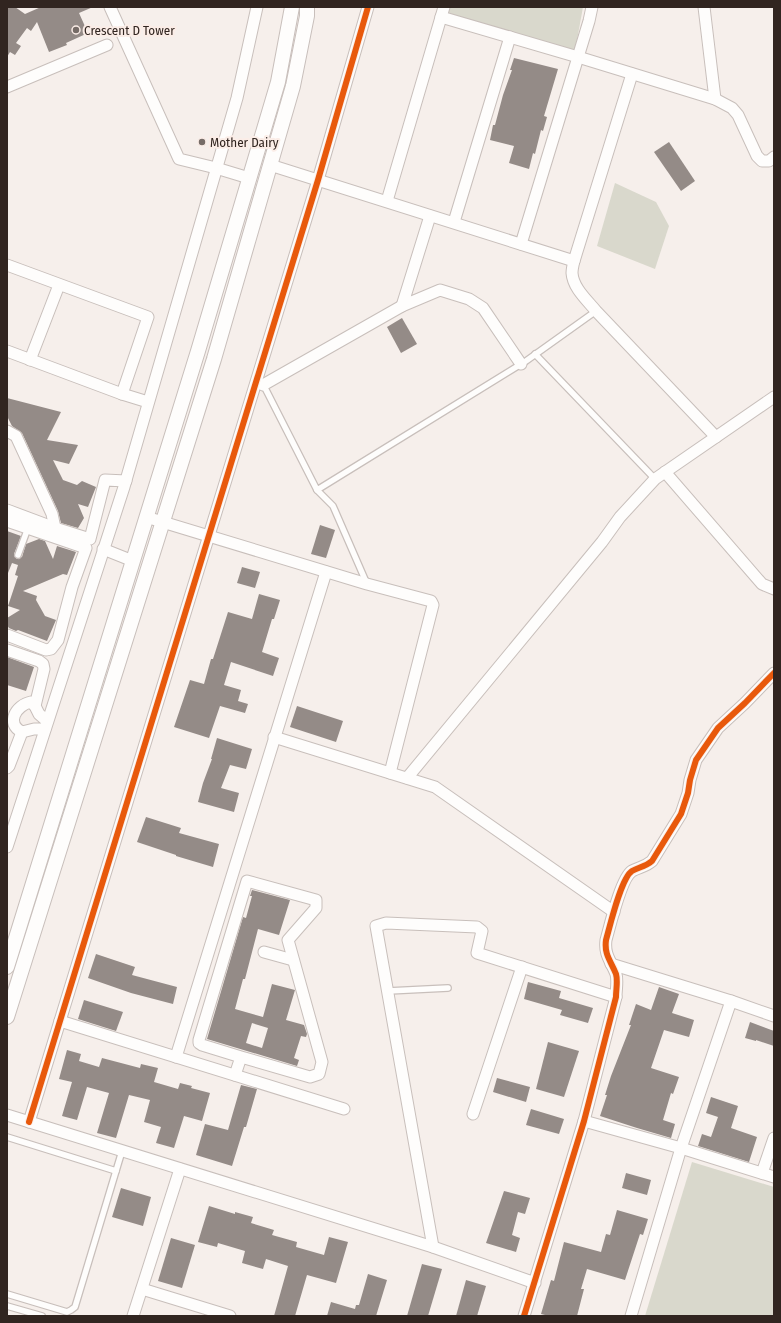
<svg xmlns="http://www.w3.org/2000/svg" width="781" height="1323" viewBox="0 0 781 1323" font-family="'Fira Sans Condensed',sans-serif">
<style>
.green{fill:#d9d8cc}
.building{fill:#948b87;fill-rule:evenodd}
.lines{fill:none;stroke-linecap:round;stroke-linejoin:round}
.service-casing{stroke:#c8bfbb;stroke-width:8}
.minor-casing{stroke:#c8bfbb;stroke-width:13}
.tertiary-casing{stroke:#c8bfbb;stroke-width:16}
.service{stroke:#fefdfc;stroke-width:5.5}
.minor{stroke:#fefdfc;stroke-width:11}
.tertiary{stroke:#fefdfc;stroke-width:14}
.cycleway-casing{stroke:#fbede7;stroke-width:8}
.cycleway{stroke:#e8590c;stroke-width:6}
.poi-dot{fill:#766c67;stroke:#fbede7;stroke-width:1.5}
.labels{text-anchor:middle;stroke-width:4;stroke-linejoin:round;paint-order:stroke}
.poi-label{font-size:13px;fill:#312520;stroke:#fbede7;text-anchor:start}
</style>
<rect width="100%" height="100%" fill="#f6efeb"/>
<g class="green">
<path d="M450 7H583L575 51 447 14Z"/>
<path d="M615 183 656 202 669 226 655 269 597 246Z"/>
<path d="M692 1162 774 1187V1316H645Z"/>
</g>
<g class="building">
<path d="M7 7H15L25 14 41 7H93L79 13 88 33 66 43 67 45 49 52 37 22 31 31 27 28 16 43 21 46 15 55 10 52 7 57Z"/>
<path d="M514 58 558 69 544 116 547 117 543 131 541 130 535 154 533 153 529 169 509 163 514 146 490 140 493 125H495L503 95 512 70H510Z"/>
<path d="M669 142 695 181 681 191 654 152Z"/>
<path d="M402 318 417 344 401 353 387 327Z"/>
<path d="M7 398 61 412 47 440 78 445 69 464 53 460 63 480 77 485 82 481 96 487 88 507 78 504 84 518 78 528 61 523 58 511 22 433 12 426 7 416Z"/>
<path d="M320 525 335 530 326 558 311 554Z"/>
<path d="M7 531 21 536 14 554 15 557 17 559 22 557 26 544 39 539 45 541 53 559 57 546 76 552 67 575 63 574 23 591 37 596 36 600 45 616 56 620 47 641 18 630 16 631 9 628 7 625V618L20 610 8 606 18 576 15 575 18 565 12 563 8 573H7Z"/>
<path d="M242 567 260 572 255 588 237 583Z"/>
<path d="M259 594 280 600 274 619H272L262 652 279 658 273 676 231 662 224 685 241 690 238 701 248 704 245 713 220 706 209 738 174 727 190 680 204 684 211 659H213L228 612 252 619Z"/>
<path d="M7 657 34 667 26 691 7 685Z"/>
<path d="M297 706 343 721 336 742 290 727Z"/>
<path d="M217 738 252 749 246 769 230 765 221 788 239 793 234 812 198 802 203 783 212 759H211Z"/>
<path d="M146 817 181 828 179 833 219 844 213 867 176 856V855L137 842Z"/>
<path d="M252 890 290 900 279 935 258 929 245 979H243L235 1009 263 1017 272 984 295 990 286 1020 304 1025 307 1034 306 1037 301 1036 294 1058 299 1060 297 1066 207 1039 243 917 246 918 252 896H250ZM252 1023 268 1028 262 1048 246 1043Z"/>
<path d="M96 954 135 967 132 975 177 987 173 1004 131 993 88 978Z"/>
<path d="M528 982 561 991 559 998 593 1008 588 1023 560 1015 562 1010 524 999Z"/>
<path d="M659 987 679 994 672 1013 694 1020 689 1037 664 1030 651 1068 679 1077 673 1094 671 1093 663 1120 675 1124 671 1138 637 1128 600 1116 607 1095H605L611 1076 631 1025H629L636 1004 651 1010Z"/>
<path d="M84 1000 123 1012 116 1031 78 1019Z"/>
<path d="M750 1022 774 1031V1046L756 1040V1041L745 1038Z"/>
<path d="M548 1042 579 1051 564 1097 536 1089Z"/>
<path d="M67 1050 81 1054 79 1061 99 1067 102 1058 140 1068 141 1064 158 1068 154 1082 178 1089 180 1083 192 1086 191 1088 210 1093 202 1121 184 1116 174 1148 156 1143 161 1127 144 1122 150 1100 129 1095 116 1138 97 1133 109 1093 87 1087 77 1120 62 1116 72 1082 59 1079Z"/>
<path d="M497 1078 530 1087 526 1102 493 1092Z"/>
<path d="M241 1085 257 1089 246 1127H244L232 1166 196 1155 205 1124 228 1130Z"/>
<path d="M711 1097 738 1106 731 1128 757 1137 749 1162 698 1146 702 1134 711 1137 718 1117 706 1113Z"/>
<path d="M531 1109 564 1119 559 1134 526 1125Z"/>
<path d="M626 1173 651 1180 647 1195 622 1188Z"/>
<path d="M121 1188 151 1197 143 1226 112 1217Z"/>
<path d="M504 1191 530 1198 525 1214 518 1212 512 1235 520 1238 516 1252 486 1243Z"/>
<path d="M209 1206 235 1214V1212L253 1217 251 1223 274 1230 272 1235 297 1242 296 1247 324 1255 329 1237 348 1242 336 1283 307 1275 295 1316H274L288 1266 266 1259 263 1269 242 1263 245 1251 218 1243 217 1247 198 1242Z"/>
<path d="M617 1210 648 1219 643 1235 640 1234 625 1280 587 1269 581 1289H584L577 1316H549L541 1314 551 1280 554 1281 564 1242 601 1252 606 1234 610 1235Z"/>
<path d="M171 1238 195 1245 182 1288 158 1281Z"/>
<path d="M422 1264 442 1269 428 1316H407Z"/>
<path d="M368 1274 387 1280 376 1316H327L331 1302 355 1309 356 1305H359Z"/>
<path d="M466 1280 486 1286 477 1316H456Z"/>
</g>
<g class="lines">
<defs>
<g id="service">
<path d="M535 354 655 479"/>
<path d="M263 384 317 490 526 361 596 311"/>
<path d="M317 490 333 506 367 584"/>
<path d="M18 555 28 528"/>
<path d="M388 991 448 988"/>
<path d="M7 1137 116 1171"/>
<path d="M7 1294 67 1312 71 1310 75 1307 122 1151"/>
<path d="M7 1306 42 1316"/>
</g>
<g id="minor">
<path d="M110 7 179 159 216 168 249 178"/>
<path d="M704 7 715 99"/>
<path d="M441 17 578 57 715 99 732 108 738 115 757 156 762 161H769L774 157"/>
<path d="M632 74 574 261C573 265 572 269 572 273 573 288 587 300 596 311L716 437"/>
<path d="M7 87 107 45"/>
<path d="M270 165 574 261"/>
<path d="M387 201 444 7"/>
<path d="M430 216 402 306 440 290 469 299 483 308 521 364"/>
<path d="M454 222 510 37"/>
<path d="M521 244 589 21 592 7"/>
<path d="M7 265 148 317 122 394"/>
<path d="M7 351 122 394 148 402"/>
<path d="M30 360 59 285"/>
<path d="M263 385 402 306"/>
<path d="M7 431 16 436 52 514 55 528"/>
<path d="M665 472 762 584 774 589"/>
<path d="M7 510 55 528 90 539 105 480 126 481"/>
<path d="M146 517 367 584 431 601 433 605 390 773"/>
<path d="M7 521 86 548 72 587 58 640 51 649 46 650 7 635"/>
<path d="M103 549 133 561"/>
<path d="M7 650 39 661 43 664 44 669 35 706"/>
<path d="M45 729H34L22 732C5 724 16 705 31 702L35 706 39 714 47 721"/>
<path d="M274 737 435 787 614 912"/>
<path d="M7 768 9 766 22 732"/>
<path d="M407 778 602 542 620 517 655 479 774 397"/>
<path d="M7 847 124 487 237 98 257 7"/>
<path d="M264 952 293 960"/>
<path d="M611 964 731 1001 774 1016"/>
<path d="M60 1021 344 1109"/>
<path d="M176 1057 326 572"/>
<path d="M235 1075 241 1057 202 1045 199 1043V1040L247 881 316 900V908L288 940 322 1062 319 1074 310 1077 241 1057"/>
<path d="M473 1114 522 967"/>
<path d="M7 1115 433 1247 535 1283"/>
<path d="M584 1121 681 1148 774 1177"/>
<path d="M29 1122 318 180 368 7"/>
<path d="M762 1173 774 1138"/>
<path d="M433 1247 376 926 386 923 477 927 482 931 477 953 616 997"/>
<path d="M142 1289 230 1316"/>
<path d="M133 1316 180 1169"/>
<path d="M524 1316 584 1121 616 997C616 989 618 981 616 974 611 961 604 955 606 940 610 926 621 878 632 871 639 867 645 867 652 861L681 814 688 793 690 780 696 760 718 728 745 703 774 673"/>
<path d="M631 1316 681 1148 731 1001"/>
</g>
<g id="tertiary">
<path d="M7 967 198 351 278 82 292 7"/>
<path d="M7 1017 214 359 293 86 307 16V7"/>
</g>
</defs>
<use href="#service" class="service-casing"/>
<use href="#minor" class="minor-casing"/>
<use href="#tertiary" class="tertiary-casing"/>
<use href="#service" class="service"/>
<use href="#minor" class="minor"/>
<use href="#tertiary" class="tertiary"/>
<defs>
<g id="cycleway">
<path d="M29 1122 318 180 368 7"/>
<path d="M524 1316 584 1121 616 997C616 989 618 981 616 974 611 961 604 955 606 940 610 926 621 878 632 871 639 867 645 867 652 861L681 814 688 793 690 780 696 760 718 728 745 703 774 673"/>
</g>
</defs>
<use href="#cycleway" class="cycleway-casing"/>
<use href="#cycleway" class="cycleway"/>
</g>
<g class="poi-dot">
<circle cx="76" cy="30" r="4"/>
<circle cx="202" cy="142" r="4"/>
</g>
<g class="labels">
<g class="poi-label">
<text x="84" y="35">Crescent D Tower</text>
<text x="210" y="147">Mother Dairy</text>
</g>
</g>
<rect width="781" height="1323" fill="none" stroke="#312520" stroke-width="16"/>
</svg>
